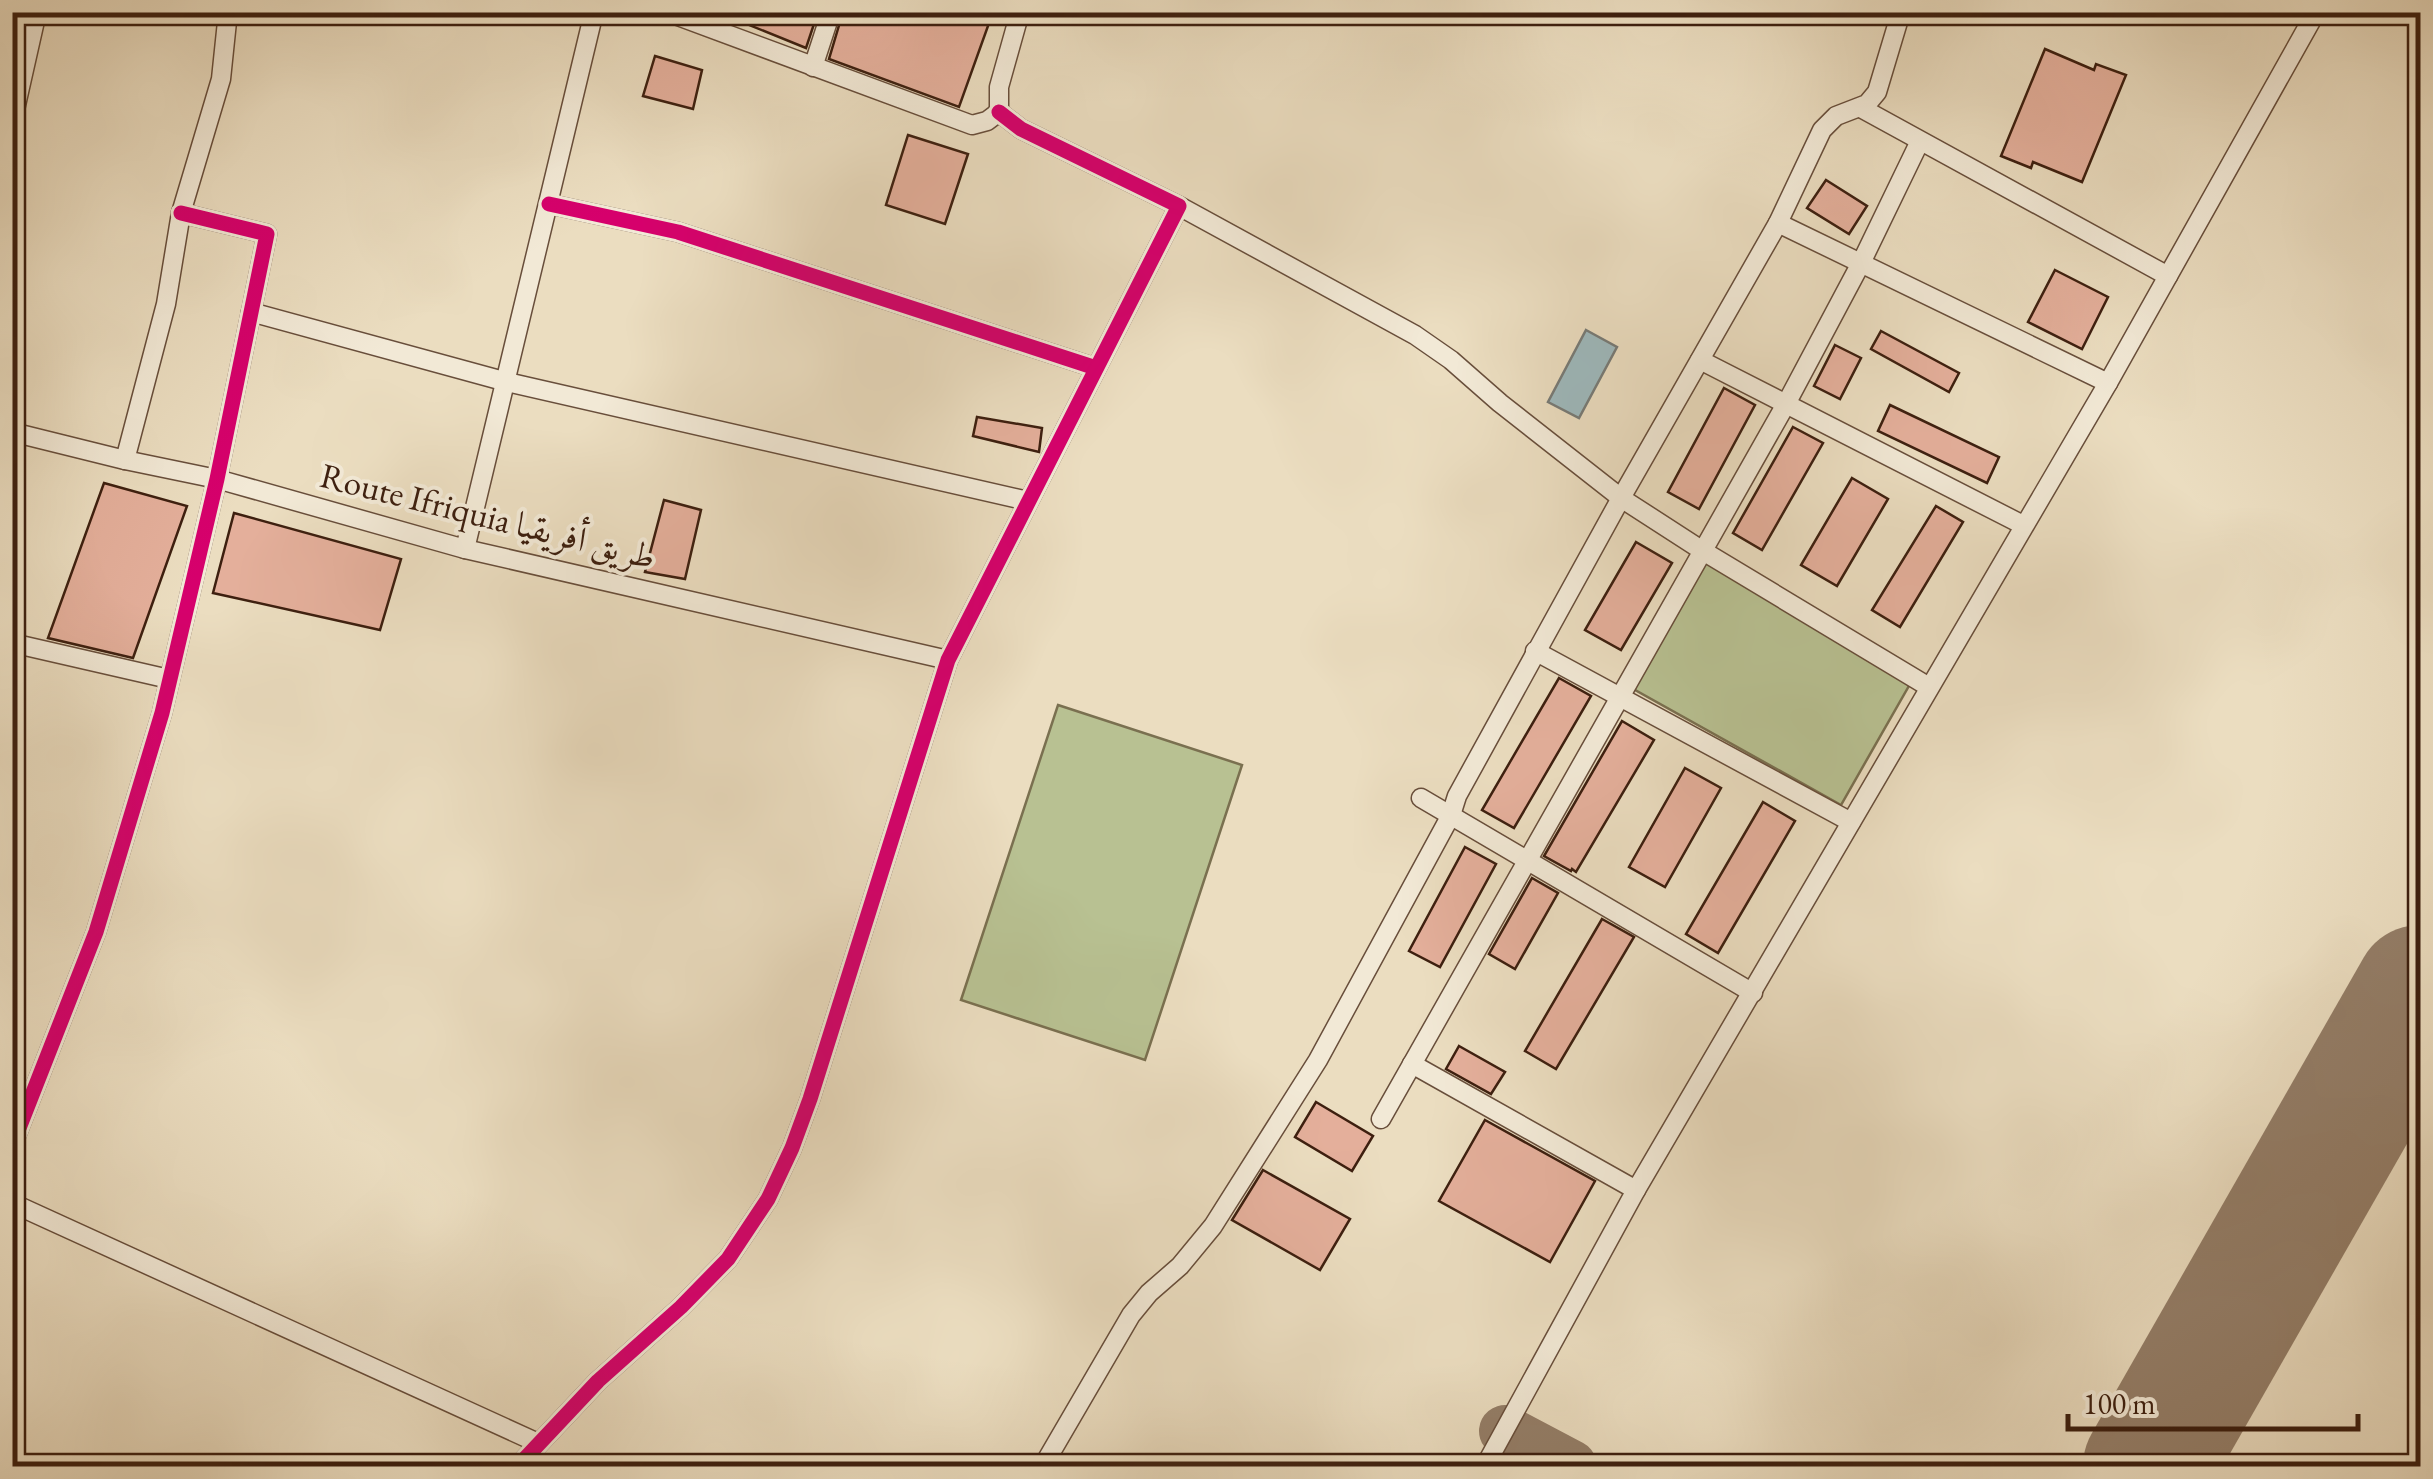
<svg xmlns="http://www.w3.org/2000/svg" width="2433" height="1479" viewBox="0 0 2433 1479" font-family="'EB Garamond',Amiri,serif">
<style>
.green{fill:#b8c192;stroke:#7a7050;stroke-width:2.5}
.water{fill:#9eb9bd;stroke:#777b77;stroke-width:2.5}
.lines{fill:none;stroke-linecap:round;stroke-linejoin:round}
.taxiway{stroke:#947e68;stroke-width:52}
.runway{stroke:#947e68;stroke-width:130}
.building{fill:#e4af9b;stroke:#3d1f0f;stroke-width:2.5}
.minor-casing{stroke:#684e3b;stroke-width:21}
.minor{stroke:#f2e9d6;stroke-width:18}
.cycleway-casing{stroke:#f2e9d6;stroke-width:21}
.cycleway{stroke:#d6006c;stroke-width:15}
.labels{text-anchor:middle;stroke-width:8;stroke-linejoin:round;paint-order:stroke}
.street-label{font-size:35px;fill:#3d1f0f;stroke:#f2e9d6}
</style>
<rect width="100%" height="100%" fill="#ebddc0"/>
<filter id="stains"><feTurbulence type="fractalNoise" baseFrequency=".002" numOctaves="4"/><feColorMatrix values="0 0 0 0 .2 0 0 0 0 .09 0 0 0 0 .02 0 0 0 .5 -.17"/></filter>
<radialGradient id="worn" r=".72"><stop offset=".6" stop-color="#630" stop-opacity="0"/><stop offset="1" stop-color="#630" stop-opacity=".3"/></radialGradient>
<g class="green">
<path d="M1700 558 1914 677 1841 805 1628 686Z"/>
<path d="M1058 705 1242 765 1145 1060 961 1000Z"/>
</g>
<path class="water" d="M1586 330 1617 347 1579 418 1548 402Z"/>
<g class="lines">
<path class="taxiway" d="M1505 1431 1571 1466"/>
<path class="runway" d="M2148 1466 2420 990"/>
</g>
<g class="building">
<path d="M717 12H818L806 48Z"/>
<path d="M843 12H993L959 107 829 59Z"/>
<path d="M2045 49 2094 70 2096 64 2126 75 2082 182 2033 162 2031 168 2001 156Z"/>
<path d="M655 56 702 70 693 109 643 96Z"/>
<path d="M908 135 968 154 945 224 886 205Z"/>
<path d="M1826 180 1867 206 1849 234 1807 208Z"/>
<path d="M2055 270 2108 297 2082 349 2028 322Z"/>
<path d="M1881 331 1959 373 1949 392 1871 349Z"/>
<path d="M1835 345 1861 358 1840 399 1814 386Z"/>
<path d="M1724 388 1755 405 1699 509 1668 492Z"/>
<path d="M1890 405 1999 457 1987 483 1878 431Z"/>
<path d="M977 417 1042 428 1039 452 973 436Z"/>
<path d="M1793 427 1823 443 1762 550 1733 533Z"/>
<path d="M1852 478 1888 499 1837 586 1801 565Z"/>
<path d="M104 483 187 506 133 658 48 638Z"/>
<path d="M664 500 701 510 685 579 645 572Z"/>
<path d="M1936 506 1963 522 1900 627 1872 610Z"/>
<path d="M234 513 401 559 380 630 213 593Z"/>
<path d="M1636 542 1672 563 1621 650 1585 630Z"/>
<path d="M1559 678 1591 696 1514 828 1482 810Z"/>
<path d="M1622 721 1654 740 1576 872 1572 869 1571 871 1544 856Z"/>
<path d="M1685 768 1721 788 1665 887 1629 867Z"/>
<path d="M1763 802 1795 821 1718 953 1686 934Z"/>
<path d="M1465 847 1496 864 1440 967 1409 951Z"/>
<path d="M1532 878 1558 893 1515 969 1489 954Z"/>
<path d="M1602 919 1634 937 1556 1069 1525 1051Z"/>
<path d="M1459 1046 1505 1072 1491 1094 1446 1069Z"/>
<path d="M1316 1102 1373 1136 1352 1171 1295 1137Z"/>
<path d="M1485 1120 1595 1181 1550 1262 1439 1201Z"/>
<path d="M1263 1170 1350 1219 1320 1270 1232 1220Z"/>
</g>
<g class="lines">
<defs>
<g id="minor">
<path d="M667 12 972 125 987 121 999 112"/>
<path d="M813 67 831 12"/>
<path d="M1861 108 2168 276"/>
<path d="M999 112 1021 129 1179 206 1415 335 1451 360 1500 403 1621 498 1703 551 1929 687"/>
<path d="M999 112V87L1020 12"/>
<path d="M12 123 37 12"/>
<path d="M549 204 678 232 1096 368"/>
<path d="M1778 223 2108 383"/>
<path d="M251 312 507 382 1028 501"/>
<path d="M1700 360 2023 525"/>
<path d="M12 432 125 460 217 479 465 549 948 660"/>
<path d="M125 460 166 304 181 213 221 79 228 12"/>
<path d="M465 549 594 12"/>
<path d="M12 643 169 679"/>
<path d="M1535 651 1851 822"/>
<path d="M1421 798 1753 993"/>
<path d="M1412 1064 1636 1190"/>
<path d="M1381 1119 1786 404 1861 263 1920 141"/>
<path d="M12 1146 96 932 162 713 217 479 267 234 181 213"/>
<path d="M12 1203 538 1443"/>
<path d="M518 1466 598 1381 681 1307 728 1259 768 1199 792 1148 810 1099 948 660 1179 206"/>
<path d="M1043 1466 1131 1315 1149 1293 1180 1266 1213 1226 1318 1060 1451 815 1457 796 1621 498 1778 223 1822 130 1836 116 1867 104 1877 92 1901 12"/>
<path d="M1485 1466 1636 1190 2108 383 2316 12"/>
</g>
</defs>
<use href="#minor" class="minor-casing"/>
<use href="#minor" class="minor"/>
<defs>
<g id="cycleway">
<path d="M549 204 678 232 1096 368"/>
<path d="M12 1146 96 932 162 713 217 479 267 234 181 213"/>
<path d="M518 1466 598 1381 681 1307 728 1259 768 1199 792 1148 810 1099 948 660 1179 206 1021 129 999 112"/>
</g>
</defs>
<use href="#cycleway" class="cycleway-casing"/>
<use href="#cycleway" class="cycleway"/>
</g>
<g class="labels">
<g class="street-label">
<text transform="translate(488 516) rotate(14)" y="12">Route Ifriquia طريق أفريقيا</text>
</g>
</g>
<rect width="2433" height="1479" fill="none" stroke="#ebddc0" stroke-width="50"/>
<rect x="15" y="15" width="2403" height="1449" fill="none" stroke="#3d1f0f" stroke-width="5"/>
<rect x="25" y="25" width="2383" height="1429" fill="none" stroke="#3d1f0f" stroke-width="2.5"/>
<path d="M2068 1414v15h290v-15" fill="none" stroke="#3d1f0f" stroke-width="5"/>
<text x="2083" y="1414" font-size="30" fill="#3d1f0f" stroke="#f2e9d6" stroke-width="8" paint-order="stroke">100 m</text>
<rect width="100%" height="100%" filter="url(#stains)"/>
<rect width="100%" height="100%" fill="url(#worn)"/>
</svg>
